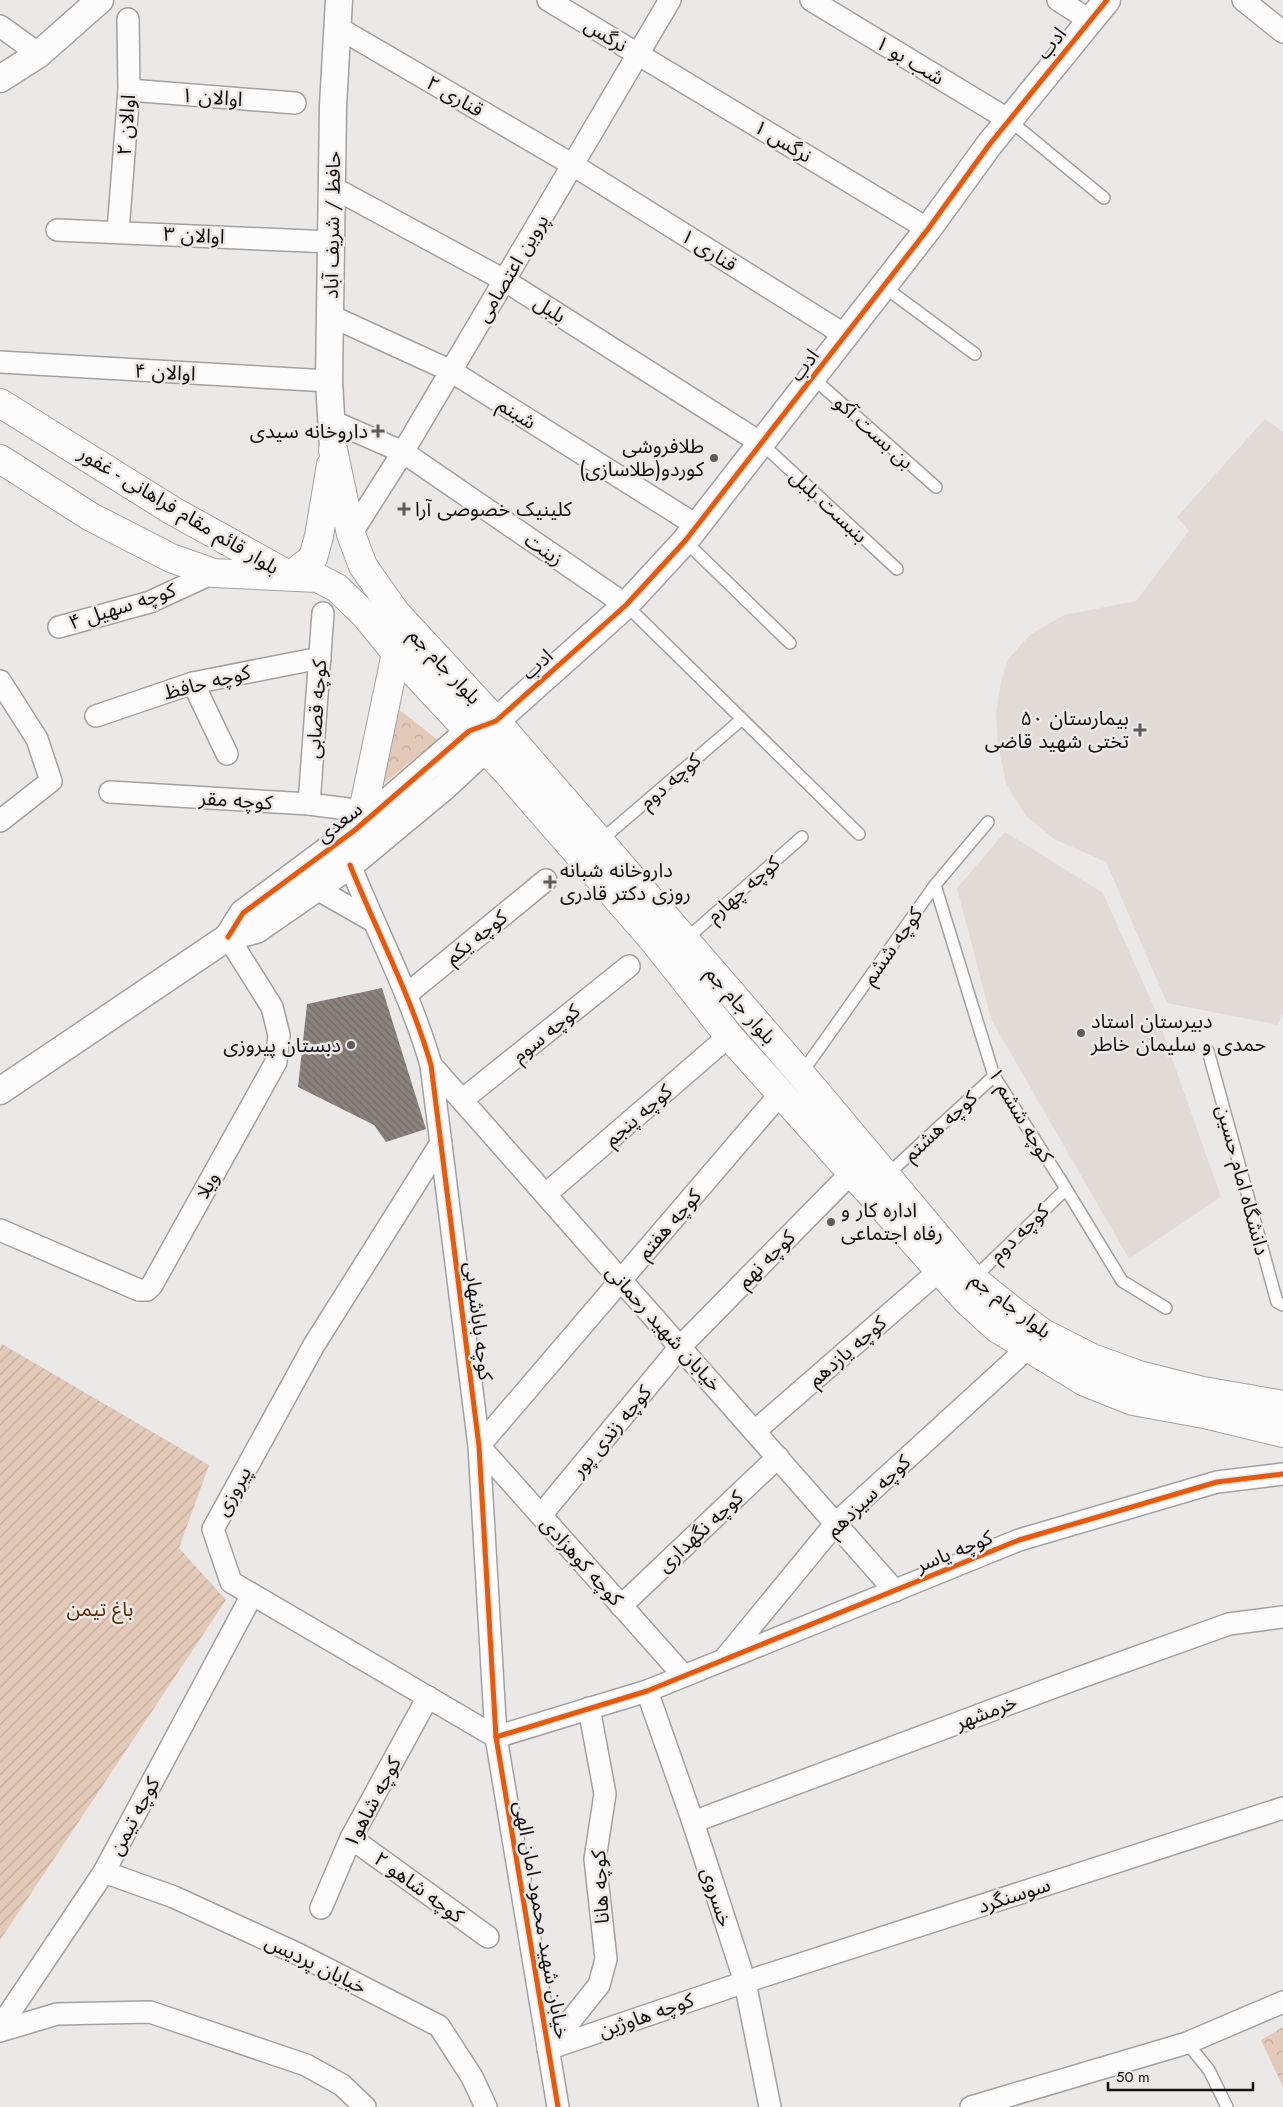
<svg xmlns="http://www.w3.org/2000/svg" width="1283" height="2107" viewBox="0 0 1283 2107" font-family="Jost,'Noto Sans Arabic',sans-serif">
<style>
.built{fill:#e1dbd7}
.park{fill:url(#park-crowns)}
.garden{fill:url(#garden-furrows)}
.building{fill:url(#building-back-hatch)}
.lines{fill:none;stroke-linecap:round;stroke-linejoin:round}
.service-casing{stroke:#a2a0a0;stroke-width:14}
.minor-casing{stroke:#a2a0a0;stroke-width:24}
.tertiary-casing{stroke:#a2a0a0;stroke-width:29}
.secondary-casing{stroke:#a2a0a0;stroke-width:30}
.service{stroke:#fcfcfc;stroke-width:11}
.minor{stroke:#fcfcfc;stroke-width:21}
.tertiary{stroke:#fcfcfc;stroke-width:26}
.secondary{stroke:#fcfcfc;stroke-width:28}
.cycleway-casing{stroke:#ece9e7;stroke-width:8}
.cycleway{stroke:#e8590c;stroke-width:5}
.poi-dot{fill:#5d5b5b;stroke:#ece9e7;stroke-width:2}
.labels{text-anchor:middle;stroke-width:5;stroke-linejoin:round;paint-order:stroke}
.street-label{font-size:20px;fill:#100f0f;stroke:#ece9e7}
.poi-label{font-size:20px;fill:#100f0f;stroke:#ece9e7;text-anchor:end}
.park-label{font-size:20px;fill:#592900;stroke:#ece9e7}
</style>
<defs>
<pattern id="park-crowns" width="20" height="18" patternUnits="userSpaceOnUse" patternTransform="scale(1.25)"><rect width="20" height="18" fill="#e3c9b8"/><path d="M2 6a3 3 0 1 1 6 0M12 15a3 3 0 1 1 6 0" fill="none" stroke="#c2ab9d"/></pattern>
<pattern id="garden-furrows" width="10" height="10" patternUnits="userSpaceOnUse" patternTransform="scale(1.25)"><rect width="10" height="10" fill="#e3c9b8"/><path d="M-1 1l2-2M0 10L10 0M9 11l2-2" fill="none" stroke="#c2ab9d"/></pattern>
<pattern id="building-back-hatch" width="6" height="6" patternUnits="userSpaceOnUse" patternTransform="scale(1.25)"><rect width="6" height="6" fill="#8b837d"/><path d="M-1 5l2 2M0 0l6 6M5-1l2 2" fill="none" stroke="#706a65"/></pattern>
</defs>
<rect width="100%" height="100%" fill="#ebe9e8"/>
<g class="built">
<path d="M1265 419 1283 432V1013L1278 1025 1167 1003 1106 862 1054 839 1025 815 1006 783 998 746 996 713 1001 681 1008 659 1031 634 1064 615 1136 601 1189 531 1177 517Z"/>
<path d="M1005 832 1103 893 1154 1007 1221 1197 1129 1259 991 1019 957 888Z"/>
</g>
<g class="park">
<path d="M393 705 438 740 383 784Z"/>
<path d="M1283 2027V2087L1261 2040Z"/>
</g>
<path class="garden" d="M2 1344 209 1465 179 1548 226 1600 0 1940V1348Z"/>
<path class="building" d="M382 988 426 1129 386 1142 374 1125 298 1087 307 1004Z"/>
<g class="lines">
<defs>
<g id="service">
<path d="M1009 120 1104 198"/>
<path d="M883 286 975 354"/>
<path d="M813 378 936 487"/>
<path d="M761 443 897 569"/>
<path d="M685 541 790 643"/>
<path d="M626 605 859 834"/>
<path d="M600 841 741 720"/>
<path d="M935 885 994 1076 1060 1179 1122 1281 1166 1308"/>
<path d="M685 940 802 837"/>
<path d="M1208 1051 1277 1302 1283 1305"/>
<path d="M801 1074 935 885 988 822"/>
<path d="M887 1175 994 1076"/>
<path d="M973 1279 1066 1189"/>
<path d="M1187 2043 1209 2070 1227 2107"/>
</g>
<g id="minor">
<path d="M548 0 928 229"/>
<path d="M811 0 1009 120"/>
<path d="M1058 0 1089 20"/>
<path d="M1243 0 1283 32"/>
<path d="M0 26 39 54"/>
<path d="M337 27 573 165 845 335"/>
<path d="M129 90 295 103"/>
<path d="M332 187 504 280 761 443"/>
<path d="M57 230 331 242"/>
<path d="M118 231 129 90 128 19"/>
<path d="M331 316 451 371 696 525"/>
<path d="M0 362 329 381"/>
<path d="M332 421 403 452 626 605"/>
<path d="M351 534 403 452 670 0"/>
<path d="M59 627 150 602 213 573"/>
<path d="M0 681 37 739 51 781 0 821"/>
<path d="M193 683 227 754"/>
<path d="M96 716 193 683 320 658"/>
<path d="M110 792 309 804 363 811"/>
<path d="M309 804 323 613"/>
<path d="M350 865C377 932 411 996 431 1065L479 1446 496 1737 558 2107"/>
<path d="M317 889 373 921"/>
<path d="M406 995 546 880"/>
<path d="M431 1065 895 1591"/>
<path d="M462 1100 629 966"/>
<path d="M441 1143 314 1345 213 1529 231 1582 496 1737"/>
<path d="M546 1194 729 1036"/>
<path d="M0 1230 139 1290H147L152 1285 276 1062 279 1035 272 1007 228 937"/>
<path d="M755 1431 940 1270"/>
<path d="M541 1515 680 1347 852 1172"/>
<path d="M621 1606 778 1457"/>
<path d="M725 1658 836 1523 1029 1347"/>
<path d="M684 1676 479 1446 781 1093"/>
<path d="M647 1691 693 1822 745 1982 770 2107"/>
<path d="M496 1737 647 1691 1019 1540 1217 1482 1283 1474"/>
<path d="M693 1822 1073 1680 1229 1624 1283 1617"/>
<path d="M351 1838 488 1937"/>
<path d="M104 1872 174 1897 300 1955 439 2026 472 2077 486 2107"/>
<path d="M321 1908 351 1838 428 1697"/>
<path d="M0 2027 104 1872 252 1595"/>
<path d="M0 2031 57 2014 150 2012 306 2065 342 2085 365 2107"/>
<path d="M548 2049 745 1982 1283 1808"/>
<path d="M548 2049 599 1985 606 1959 595 1859 605 1794 589 1708"/>
<path d="M971 2107 1187 2043 1283 2002"/>
</g>
<g id="tertiary">
<path d="M0 79 39 54 100 0"/>
<path d="M333 450 329 381 333 106 339 0"/>
<path d="M228 937 243 913 355 830 469 731 496 721 626 605 685 541 928 229 989 145 1107 0"/>
<path d="M0 1091 228 937 256 930 350 865 444 787 486 748 494 728"/>
</g>
<g id="secondary">
<path d="M0 403 173 511 285 573"/>
<path d="M333 450 351 534 363 566 396 613 496 721 801 1074 973 1279 1013 1311 1043 1333 1092 1358 1139 1375 1203 1391 1283 1405"/>
<path d="M0 459 91 517 171 558 213 573 318 578 337 588 365 615 396 653 507 772 654 941 729 1036 967 1301 998 1329 1085 1382 1133 1401 1204 1414 1283 1433"/>
<path d="M290 576 313 558 319 536 331 465"/>
<path d="M355 830 363 811 396 653"/>
</g>
</defs>
<use href="#service" class="service-casing"/>
<use href="#minor" class="minor-casing"/>
<use href="#tertiary" class="tertiary-casing"/>
<use href="#secondary" class="secondary-casing"/>
<use href="#service" class="service"/>
<use href="#minor" class="minor"/>
<use href="#tertiary" class="tertiary"/>
<use href="#secondary" class="secondary"/>
<defs>
<g id="cycleway">
<path d="M350 865C377 932 411 996 431 1065L479 1446 496 1737 558 2107"/>
<path d="M228 937 243 913 355 830 469 731 496 721 626 605 685 541 928 229 989 145 1107 0"/>
<path d="M496 1737 647 1691 1019 1540 1217 1482 1283 1474"/>
</g>
</defs>
<use href="#cycleway" class="cycleway-casing"/>
<use href="#cycleway" class="cycleway"/>
</g>
<g class="poi-dot">
<path d="M375.5 423.5h5v5h5v5h-5v5h-5v-5h-5v-5h5z"/>
<circle cx="714" cy="458" r="5"/>
<path d="M401.5 501.5h5v5h5v5h-5v5h-5v-5h-5v-5h5z"/>
<path d="M1137.5 722.5h5v5h5v5h-5v5h-5v-5h-5v-5h5z"/>
<path d="M547.5 874.5h5v5h5v5h-5v5h-5v-5h-5v-5h5z"/>
<circle cx="1081" cy="1033" r="5"/>
<circle cx="351" cy="1045" r="5"/>
<circle cx="831" cy="1222" r="5"/>
</g>
<g class="labels">
<g class="street-label">
<text transform="translate(606 35) rotate(31)" y="7">نرگس</text>
<text transform="translate(1051 43) rotate(-51)" y="7">ادب</text>
<text transform="translate(910 60) rotate(31)" y="7">شب بو ۱</text>
<text transform="translate(455 96) rotate(30)" y="7">قناری ۲</text>
<text transform="translate(212 97) rotate(4)" y="7">اوالان ۱</text>
<text transform="translate(126 125) rotate(-86)" y="7">اوالان ۲</text>
<text transform="translate(783 141) rotate(31)" y="7">نرگس ۱</text>
<text transform="translate(332 225) rotate(-89)" y="7">حافظ / شریف آباد</text>
<text transform="translate(194 235) rotate(3)" y="7">اوالان ۳</text>
<text transform="translate(709 250) rotate(32)" y="7">قناری ۱</text>
<text transform="translate(512 268) rotate(-59)" y="7">پروین اعتصامی</text>
<text transform="translate(550 309) rotate(32)" y="7">بلبل</text>
<text transform="translate(804 365) rotate(-53)" y="7">ادب</text>
<text transform="translate(165 372) rotate(3)" y="7">اوالان ۴</text>
<text transform="translate(517 413) rotate(32)" y="7">شبنم</text>
<text transform="translate(874 432) rotate(42)" y="7">بن بست آکو</text>
<text transform="translate(829 506) rotate(43)" y="7">بنبست بلبل</text>
<text transform="translate(179 510) rotate(31)" y="7">بلوار قائم مقام فراهانی - غفور</text>
<text transform="translate(544 549) rotate(34)" y="7">زینت</text>
<text transform="translate(122 606) rotate(-18)" y="7">کوچه سهیل ۴</text>
<text transform="translate(537 664) rotate(-42)" y="7">ادب</text>
<text transform="translate(445 666) rotate(47)" y="7">بلوار جام جم</text>
<text transform="translate(207 682) rotate(-14)" y="7">کوچه حافظ</text>
<text transform="translate(316 709) rotate(-86)" y="7">کوچه قصابی</text>
<text transform="translate(670 781) rotate(-41)" y="7">کوچه دوم</text>
<text transform="translate(236 800) rotate(4)" y="7">کوچه مقر</text>
<text transform="translate(339 822) rotate(-38)" y="7">سعدی</text>
<text transform="translate(743 889) rotate(-41)" y="7">کوچه چهارم</text>
<text transform="translate(476 937) rotate(-39)" y="7">کوچه یکم</text>
<text transform="translate(892 946) rotate(-55)" y="7">کوچه ششم</text>
<text transform="translate(741 1005) rotate(49)" y="7">بلوار جام جم</text>
<text transform="translate(546 1033) rotate(-39)" y="7">کوچه سوم</text>
<text transform="translate(638 1115) rotate(-41)" y="7">کوچه پنجم</text>
<text transform="translate(1021 1115) rotate(59)" y="7">کوچه ششم ۱</text>
<text transform="translate(940 1126) rotate(-43)" y="7">کوچه هشتم</text>
<text transform="translate(1243 1180) rotate(75)" y="7">دانشگاه امام حسین</text>
<text transform="translate(207 1185) rotate(-61)" y="7">ویلا</text>
<text transform="translate(669 1224) rotate(-49)" y="7">کوچه هفتم</text>
<text transform="translate(1019 1233) rotate(-44)" y="7">کوچه دوم</text>
<text transform="translate(766 1259) rotate(-45)" y="7">کوچه نهم</text>
<text transform="translate(1011 1305) rotate(37)" y="7">بلوار جام جم</text>
<text transform="translate(479 1321) rotate(83)" y="7">کوچه باباشهابی</text>
<text transform="translate(664 1328) rotate(48)" y="7">خیابان شهید رحمانی</text>
<text transform="translate(847 1351) rotate(-41)" y="7">کوچه یازدهم</text>
<text transform="translate(611 1431) rotate(-50)" y="7">کوچه زندی پور</text>
<text transform="translate(233 1491) rotate(-61)" y="7">پیروزی</text>
<text transform="translate(868 1496) rotate(-44)" y="7">کوچه سیزدهم</text>
<text transform="translate(700 1531) rotate(-43)" y="7">کوچه نگهداری</text>
<text transform="translate(954 1551) rotate(-22)" y="7">کوچه یاسر</text>
<text transform="translate(582 1561) rotate(48)" y="7">کوچه کوهزادی</text>
<text transform="translate(986 1712) rotate(-21)" y="7">خرمشهر</text>
<text transform="translate(372 1802) rotate(-62)" y="7">کوچه شاهو۱</text>
<text transform="translate(134 1816) rotate(-62)" y="7">کوچه تیمن</text>
<text transform="translate(419 1887) rotate(36)" y="7">کوچه شاهو ۲</text>
<text transform="translate(600 1887) rotate(-93)" y="7">کوچه هانا</text>
<text transform="translate(1014 1895) rotate(-18)" y="7">سوسنگرد</text>
<text transform="translate(717 1897) rotate(72)" y="7">خسروی</text>
<text transform="translate(542 1920) rotate(80)" y="7">خیابان شهید محمود امان الهی</text>
<text transform="translate(316 1964) rotate(26)" y="7">خیابان پردیس</text>
<text transform="translate(646 2015) rotate(-19)" y="7">کوچه هاوژین</text>
</g>
<g class="poi-label">
<text x="368" y="438">داروخانه سیدی</text>
<text x="704" y="453">طلافروشی<tspan x="704" dy="23">کوردو(طلاسازی)</tspan></text>
<text x="415" y="516" text-anchor="start">کلینیک خصوصی آرا</text>
<text x="1129" y="725">بیمارستان ۵۰<tspan x="1129" dy="23">تختی شهید قاضی</tspan></text>
<text x="560" y="877" text-anchor="start">داروخانه شبانه<tspan x="560" dy="23">روزی دکتر قادری</tspan></text>
<text x="1091" y="1028" text-anchor="start">دبیرستان استاد<tspan x="1091" dy="23">حمدی و سلیمان خاطر</tspan></text>
<text x="341" y="1052">دبستان پیروزی</text>
<text x="841" y="1217" text-anchor="start">اداره کار و<tspan x="841" dy="23">رفاه اجتماعی</tspan></text>
</g>
<g class="park-label">
<text x="100" y="1616">باغ تیمن</text>
</g>
</g>
<path d="M1108 2082v8h145v-8" fill="none" stroke="#100f0f" stroke-width="2.5"/>
<text x="1116" y="2082" font-size="15" fill="#100f0f" stroke="#ece9e7" stroke-width="4" paint-order="stroke">50 m</text>
</svg>
